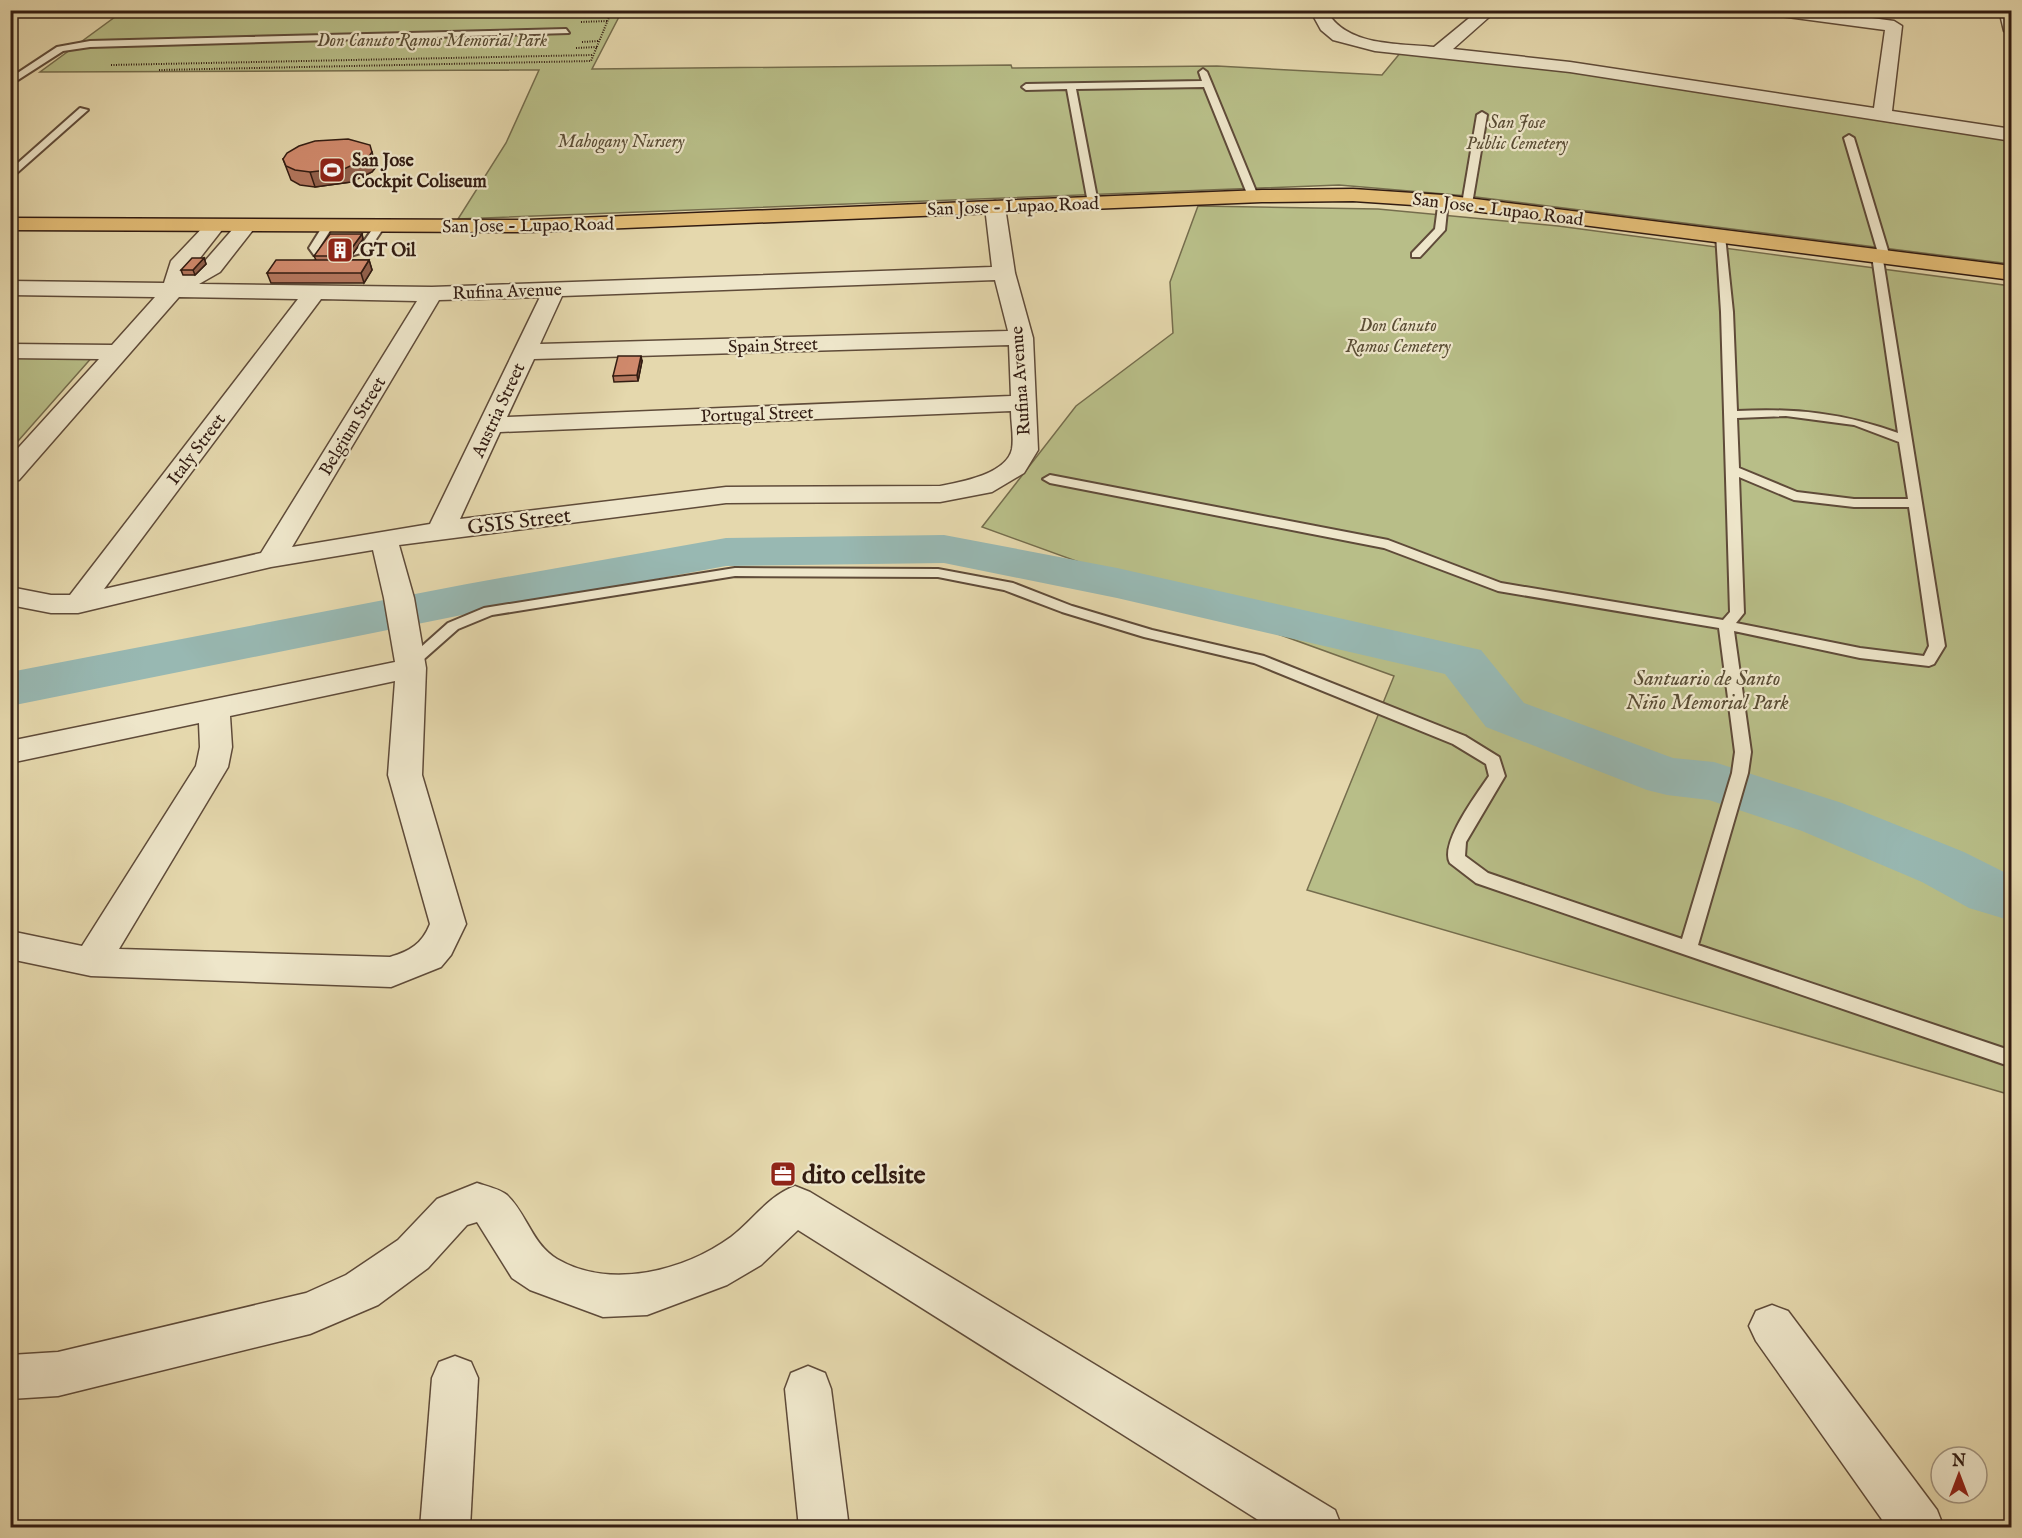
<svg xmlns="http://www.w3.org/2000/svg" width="2022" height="1538" viewBox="0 0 2022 1538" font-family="'IM FELL English',serif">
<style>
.green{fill:#b8be88;stroke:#756d4d;stroke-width:1.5}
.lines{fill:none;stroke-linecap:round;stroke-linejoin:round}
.river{fill:#98b8b2;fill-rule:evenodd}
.lane-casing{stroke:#5f4b39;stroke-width:4}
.street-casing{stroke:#5f4b39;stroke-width:3}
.highway-casing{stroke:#321c12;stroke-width:3}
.path{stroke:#321c12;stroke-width:2;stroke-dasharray:1 1.5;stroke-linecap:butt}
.lane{fill:#eee6ca;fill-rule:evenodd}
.street{fill:#eee6ca;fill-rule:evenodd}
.highway{fill:#e2bc76;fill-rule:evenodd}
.wall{fill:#b4775e;stroke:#321c12;stroke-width:1.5}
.shaded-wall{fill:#92614c;stroke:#321c12;stroke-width:1.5}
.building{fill:#d18a6d;stroke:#321c12;stroke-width:1.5}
.labels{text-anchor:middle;stroke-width:4.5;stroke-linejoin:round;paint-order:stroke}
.far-park-label{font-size:18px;font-style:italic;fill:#5a4d35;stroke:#eee6ca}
.far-poi-label{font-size:18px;font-weight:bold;fill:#321c12;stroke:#eee6ca;text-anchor:start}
.far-street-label{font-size:18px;fill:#321c12;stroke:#eee6ca}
.street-label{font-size:21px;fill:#321c12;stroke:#eee6ca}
.park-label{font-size:21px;font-style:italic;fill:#5a4d35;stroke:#eee6ca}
.near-poi-label{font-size:26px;font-weight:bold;fill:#321c12;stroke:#eee6ca;text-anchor:start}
</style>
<rect width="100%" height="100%" fill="#e5d8ad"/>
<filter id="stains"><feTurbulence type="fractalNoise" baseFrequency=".00333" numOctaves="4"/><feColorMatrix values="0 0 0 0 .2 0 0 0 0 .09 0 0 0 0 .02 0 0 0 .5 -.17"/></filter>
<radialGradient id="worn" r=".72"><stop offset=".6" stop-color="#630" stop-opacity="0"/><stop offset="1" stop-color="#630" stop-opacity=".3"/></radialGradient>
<g class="green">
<path d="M424 10 622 11 592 69 1011 65 1012 68 1217 66 1382 75 1401 52 1522 64 2011 138V264L1468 196 1339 185 458 219 506 143 539 70 40 72 115 17Z"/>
<path d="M1198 206 1378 209 1558 226 2011 286V1095L1307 890 1394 676 982 527 1076 406 1173 333 1170 282Z"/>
<path d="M11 355H94L11 449Z"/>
</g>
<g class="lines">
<path class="river" d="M944 535 1117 568 1481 650 1524 703 1673 758 1714 762 1842 803 1964 852 2012 876V921L1969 908 1922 882 1802 831 1709 800 1667 795 1647 790 1486 727 1445 674 1117 598 944 563 726 566 467 614 10 706V672L467 584 726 538Z"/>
<defs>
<g id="lane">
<path d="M566 29 569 33 90 47 63 51 10 85V78L57 47 90 41Z"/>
<path d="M1203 69 1207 72 1212 84 1258 196 1257 198 1248 196 1204 87 1076 89 1098 203 1093 206 1088 203 1067 89 1026 90 1022 87 1026 84 1202 81 1199 72Z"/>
<path d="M80 108 88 110 10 179V170Z"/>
<path d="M1482 112 1487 115 1472 204 1467 207 1462 204 1477 115Z"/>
<path d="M1849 135 1854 138 1890 257 1883 260 1945 646 1934 664 1929 666 1860 658 1734 631 1751 752 1748 773 1698 945 2012 1051V1067L1476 883 1450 863C1439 844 1477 794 1489 776L1486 764 1453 744 1254 663 1144 637 1062 612 1004 590 938 577 735 576 492 615 458 629 415 667H405L402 664 448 623 484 608 735 568 938 569 1013 583 1072 606 1152 630 1264 656 1465 736 1499 757 1505 776 1466 842 1465 856 1488 873 1682 939 1732 773 1735 752 1719 628 1498 591 1384 548 1050 483 1043 479 1050 475 1388 540 1501 583 1723 620 1730 612 1721 312 1716 234 1725 236 1733 312 1737 411C1795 408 1843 413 1898 433L1872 256 1878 253 1844 138ZM1786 416 1854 425 1899 442 1908 499H1854L1797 492 1739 468 1737 418ZM1739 477 1794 500 1854 507H1909L1929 646 1924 656 1860 648 1736 623 1744 613Z"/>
<path d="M1439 199 1448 201 1445 230 1420 257H1412V253L1435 229Z"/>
<path d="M324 224 333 226 319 248 343 252 360 247 376 224 385 226 368 251 343 258 314 255 309 248Z"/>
</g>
<g id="street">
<path d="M1310 10H1326C1346 47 1398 43 1434 47L1479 10H1497L1453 49 1570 62 1874 108 1885 30 1772 15 1764 10H1813L1894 21 1902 26 1892 111 2012 129V141L1570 72 1375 51 1333 40 1321 30Z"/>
<path d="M1999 10H2012V36L2004 31Z"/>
<path d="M995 201 1002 203 1005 207 1015 273 1033 338 1038 450 1024 473 992 492 940 502 726 503 399 545 414 598 426 668 422 775 466 924 451 955 441 967 391 987 91 976 10 959V931L82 946 196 766 200 747 199 723 10 763V741L395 662 384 598 373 550 271 567 78 613H51L10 605V587L51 595H70L298 299 179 297 19 480 10 482V457L99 359 10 358V344L112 345 155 297 10 295V281L164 283 171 261 208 222H222L225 226 189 272 204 262 239 222H253L256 226 220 272 199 284 432 287 992 267 985 207 988 203ZM995 280 1008 331 540 344 562 296ZM540 297 430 524 292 547 439 300ZM321 299 417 301 261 553 104 589ZM1009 345 1011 396 507 417 534 359ZM1011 411C1011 423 1014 437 1012 449 1007 474 961 482 940 486L726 487 460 519 500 432ZM395 681 388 775 430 924C422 944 410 951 390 957L119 949 228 767 232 747 230 716Z"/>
<path d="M477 1183C486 1186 500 1189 507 1195 527 1214 532 1244 557 1259 610 1290 684 1271 731 1237 753 1220 768 1196 795 1186L810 1192 1335 1510 1342 1528H1271L798 1230 761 1265 727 1285 647 1315 603 1317 530 1290 512 1278 477 1222 467 1225 428 1268 378 1305 310 1334 58 1396 10 1399V1355L58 1352 306 1293 346 1275 398 1240 437 1199Z"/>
<path d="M1772 1305 1788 1311 1937 1510 1944 1528H1888L1756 1341 1749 1326 1756 1311Z"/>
<path d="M455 1356 471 1362 478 1378 470 1528H420L432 1378 439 1362Z"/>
<path d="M808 1366 825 1373 831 1389 849 1528H799L785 1389 791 1373Z"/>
</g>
<path id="highway" d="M1353 189 1443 195 2012 266V280L1443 207 1353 201 1262 202 528 232 10 230V218L528 220 1262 190Z"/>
</defs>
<use href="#lane" class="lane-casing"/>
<use href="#street" class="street-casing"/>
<use href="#highway" class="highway-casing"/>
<g class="path">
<path d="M574 16 609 15"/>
<path d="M581 22 607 21"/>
<path d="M582 42 599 41"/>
<path d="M576 48 597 47"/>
<path d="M111 65 593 55"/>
<path d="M159 70 591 61 612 10"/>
</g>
<use href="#lane" class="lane"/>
<use href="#street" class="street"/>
<use href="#highway" class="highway"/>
</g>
<g class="wall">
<path d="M283 159 376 167 372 172 351 182 315 187 300 185 291 180Z"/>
<path d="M362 234 363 239 349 260H369L372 270 364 283H271L267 273 316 260 314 256Z"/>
<path d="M204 258 206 264 195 275H183L181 270Z"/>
<path d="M642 361 638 381 614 382 613 376Z"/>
</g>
<g class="shaded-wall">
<path d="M372 152 376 167 372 172 351 182 315 187 310 172Z"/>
<path d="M362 234 363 239 348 261 346 256Z"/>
<path d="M204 258 206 264 195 275 193 270Z"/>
<path d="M369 260 372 270 364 283 361 273Z"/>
<path d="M641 356 642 361 638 381 637 375Z"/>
</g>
<g class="building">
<path d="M348 139 370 145 372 152 368 158 346 168 310 172 295 170 286 166 283 159 287 153 299 146 315 141Z"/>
<path d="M330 234H362L346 256H314Z"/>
<path d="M192 258H204L193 270H181Z"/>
<path d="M276 260H369L361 273H267Z"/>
<path d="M618 356H641L637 375 613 376Z"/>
</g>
<defs>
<symbol id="stadium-square" viewBox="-11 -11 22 22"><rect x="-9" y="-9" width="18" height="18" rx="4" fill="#8f2418" stroke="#eee6ca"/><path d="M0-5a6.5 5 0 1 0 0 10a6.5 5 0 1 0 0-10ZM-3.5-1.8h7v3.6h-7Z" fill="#fff"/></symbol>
<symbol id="building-square" viewBox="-11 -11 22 22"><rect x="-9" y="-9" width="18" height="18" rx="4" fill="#8f2418" stroke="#eee6ca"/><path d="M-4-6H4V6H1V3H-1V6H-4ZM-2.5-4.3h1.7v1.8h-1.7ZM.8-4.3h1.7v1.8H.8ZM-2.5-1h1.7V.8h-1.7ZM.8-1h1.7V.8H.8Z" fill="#fff"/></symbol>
<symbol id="office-square" viewBox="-11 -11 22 22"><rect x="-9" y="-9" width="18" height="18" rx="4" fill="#8f2418" stroke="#eee6ca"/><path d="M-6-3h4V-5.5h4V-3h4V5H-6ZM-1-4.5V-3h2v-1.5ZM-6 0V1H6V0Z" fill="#fff"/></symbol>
</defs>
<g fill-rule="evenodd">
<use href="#stadium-square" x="317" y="155" width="30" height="30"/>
<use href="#building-square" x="325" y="235" width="30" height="30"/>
<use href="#office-square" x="768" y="1159" width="30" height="30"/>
</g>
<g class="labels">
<g class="far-park-label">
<text x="432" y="46">Don Canuto Ramos Memorial Park</text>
<text x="1517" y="128">San Jose<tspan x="1517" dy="21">Public Cemetery</tspan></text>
<text x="621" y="147">Mahogany Nursery</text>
<text x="1398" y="331">Don Canuto<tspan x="1398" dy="21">Ramos Cemetery</tspan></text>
</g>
<g class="far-poi-label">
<text x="352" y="166">San Jose<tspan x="352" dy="21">Cockpit Coliseum</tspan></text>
<text x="360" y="256">GT Oil</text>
</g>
<g class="far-street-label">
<text transform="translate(1013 206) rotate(-2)" y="6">San Jose - Lupao Road</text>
<text transform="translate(1498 209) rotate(7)" y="6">San Jose - Lupao Road</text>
<text transform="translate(528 225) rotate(-1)" y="6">San Jose - Lupao Road</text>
<text transform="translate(507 291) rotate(-2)" y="6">Rufina Avenue</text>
<text transform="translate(773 345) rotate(-2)" y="6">Spain Street</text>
<text transform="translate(1020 381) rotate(-94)" y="6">Rufina Avenue</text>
<text transform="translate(498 410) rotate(-65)" y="6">Austria Street</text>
<text transform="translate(757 414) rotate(-2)" y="6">Portugal Street</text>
<text transform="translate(352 426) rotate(-59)" y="6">Belgium Street</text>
<text transform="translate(196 449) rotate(-53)" y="6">Italy Street</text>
</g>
<g class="street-label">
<text transform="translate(519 521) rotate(-7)" y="7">GSIS Street</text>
</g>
<g class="park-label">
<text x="1707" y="685">Santuario de Santo<tspan x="1707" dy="24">Niño Memorial Park</tspan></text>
</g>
<g class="near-poi-label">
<text x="802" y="1183">dito cellsite</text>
</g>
</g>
<rect width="2022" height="1538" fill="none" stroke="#e5d8ad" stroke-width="36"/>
<rect x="12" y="12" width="1998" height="1514" fill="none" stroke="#321c12" stroke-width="3"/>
<rect x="18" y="18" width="1986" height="1502" fill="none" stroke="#321c12" stroke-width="1.5"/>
<g transform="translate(1959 1475)"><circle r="28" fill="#eee6ca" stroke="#a39580" stroke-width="1.5"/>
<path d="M0-4.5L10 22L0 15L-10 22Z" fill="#8f2418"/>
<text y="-9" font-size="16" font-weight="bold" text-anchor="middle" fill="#321c12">N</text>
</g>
<rect width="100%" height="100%" filter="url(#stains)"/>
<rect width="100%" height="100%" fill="url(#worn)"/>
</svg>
